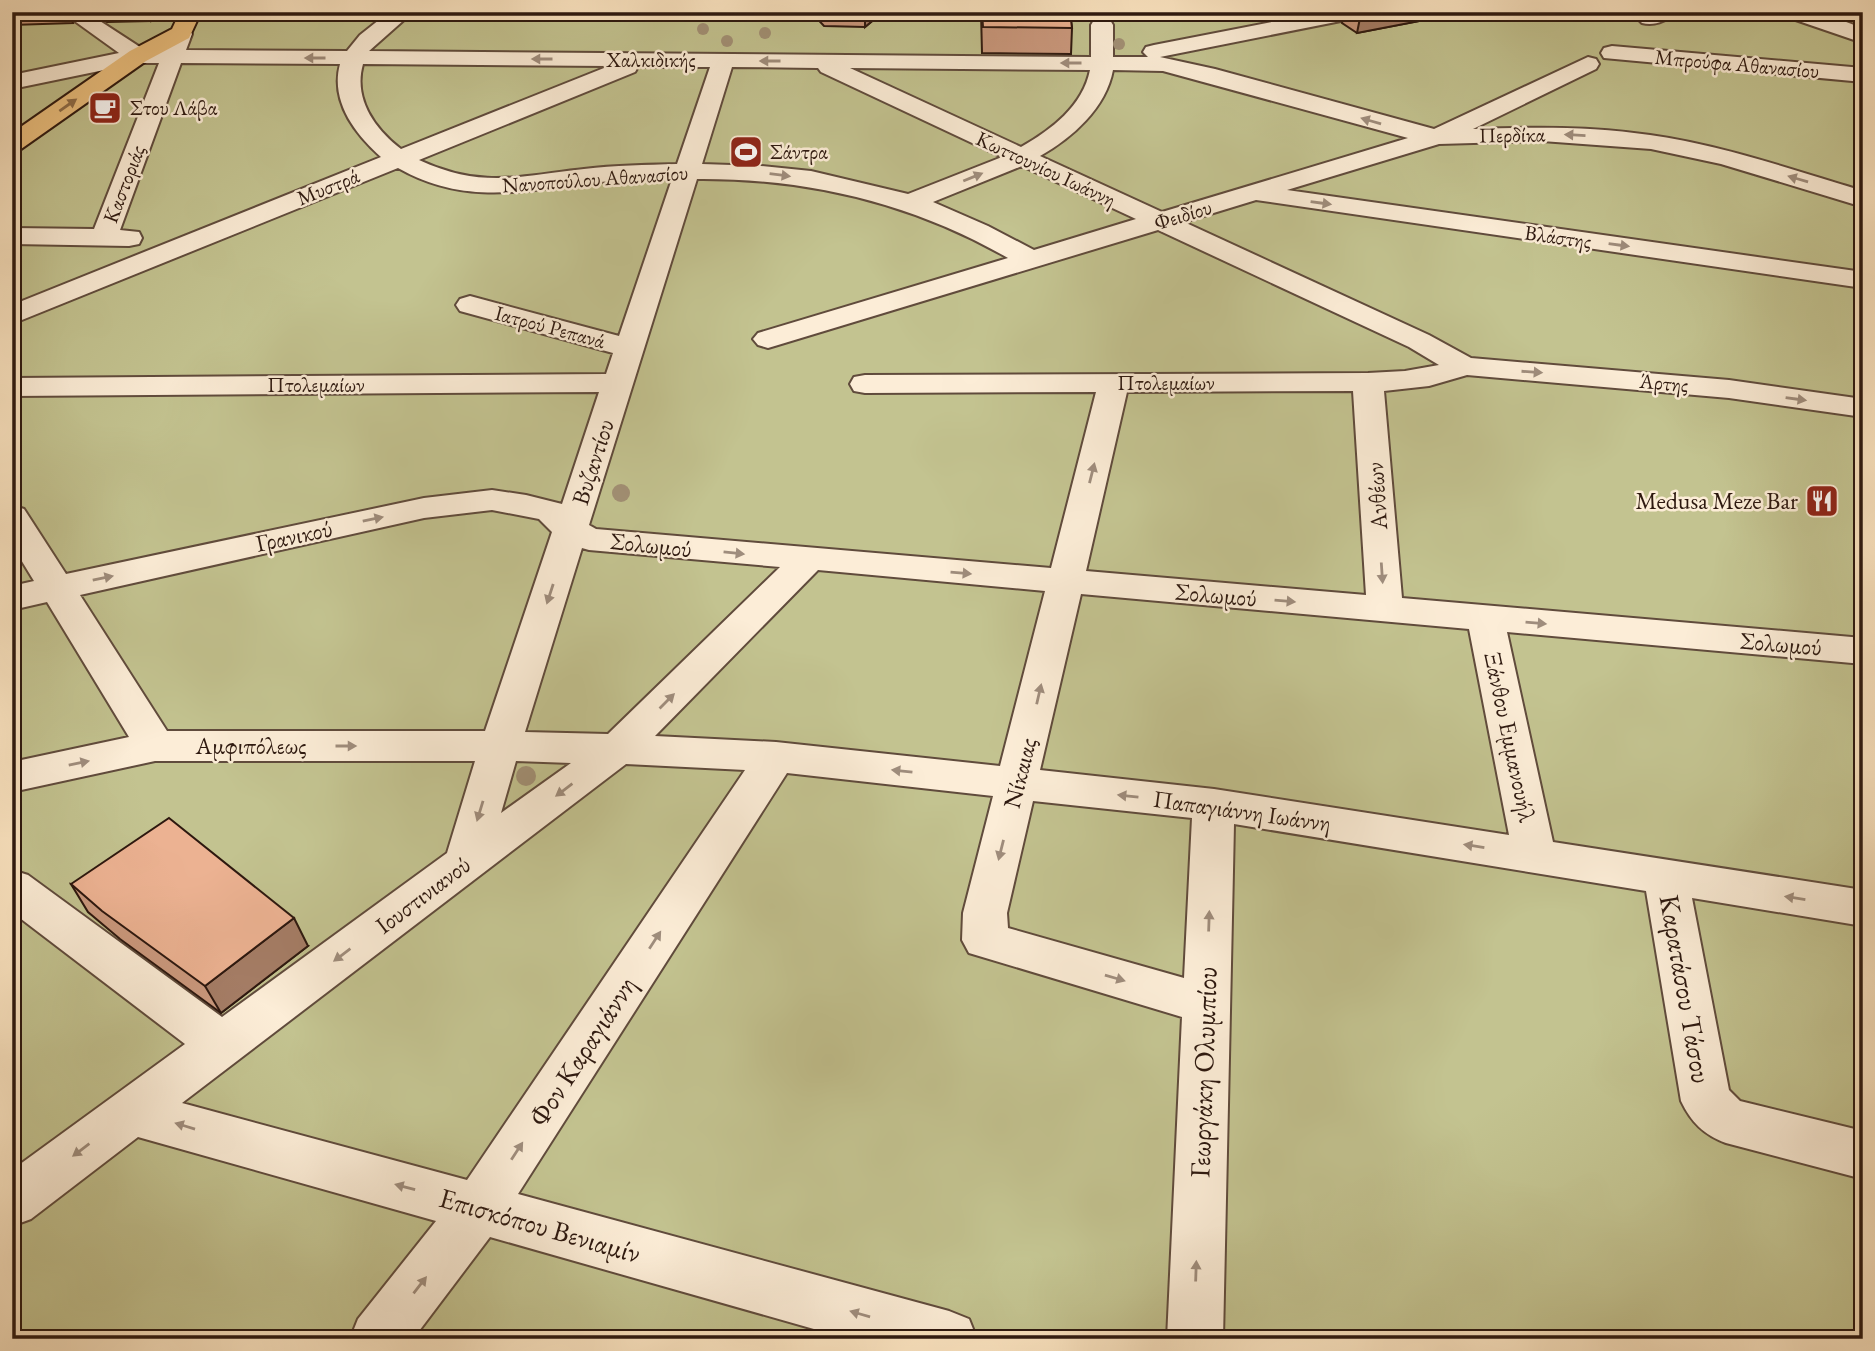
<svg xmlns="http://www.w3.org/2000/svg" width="1875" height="1351" viewBox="0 0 1875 1351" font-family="'EB Garamond',serif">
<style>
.green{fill:#c3c390;stroke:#786e50;stroke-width:2}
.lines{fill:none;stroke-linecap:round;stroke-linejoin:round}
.minor-casing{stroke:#604b3c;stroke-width:4}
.major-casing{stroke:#2d180f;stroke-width:4}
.minor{fill:#fcedd7;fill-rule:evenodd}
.major{fill:#eec280;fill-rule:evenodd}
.tree{fill:#a29075}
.wall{fill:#cb997e;stroke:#2d180f;stroke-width:2}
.shaded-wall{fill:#a57d66;stroke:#2d180f;stroke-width:2}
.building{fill:#ecb292;stroke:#2d180f;stroke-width:2}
.oneway{fill:#9f8d7d}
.oneway2{fill:#8e6d48}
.labels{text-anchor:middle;stroke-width:5;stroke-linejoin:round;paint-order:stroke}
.far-street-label{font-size:21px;fill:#2d180f;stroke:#fcedd7}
.far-poi-label{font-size:21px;fill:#2d180f;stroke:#fcedd7;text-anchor:start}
.street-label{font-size:24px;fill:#2d180f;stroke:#fcedd7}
.poi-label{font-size:24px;fill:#2d180f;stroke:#fcedd7;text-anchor:end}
.near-street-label{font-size:28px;fill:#2d180f;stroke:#fcedd7}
</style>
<rect width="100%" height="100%" fill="#fbe4c1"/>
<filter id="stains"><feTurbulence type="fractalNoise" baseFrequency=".00286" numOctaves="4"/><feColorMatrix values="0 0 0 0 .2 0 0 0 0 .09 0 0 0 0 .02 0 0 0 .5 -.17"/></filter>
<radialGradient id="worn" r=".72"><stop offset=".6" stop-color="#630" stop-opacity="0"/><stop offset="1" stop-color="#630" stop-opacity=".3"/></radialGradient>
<rect class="green" x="12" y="12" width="1851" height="1327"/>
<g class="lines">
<defs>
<g id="minor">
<path d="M62 12H86L143 49 164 50 173 29H189L192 34 186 50 347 51 360 35 389 12H413L369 51 1091 57V25L1094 20H1110L1113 25V57H1148L1143 52 1146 47 1154 45 1323 12H1366L1363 16 1356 18 1160 57 1215 69 1434 129 1588 57 1596 59 1599 64 1596 69 1473 129C1532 127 1591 126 1650 135 1722 145 1793 170 1863 191V207L1721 164 1651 149 1542 141 1439 144 1287 190 1863 272V288L1256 200 1184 222 1429 335 1471 358 1729 380 1863 399V417L1729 398 1467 375 1429 386 1384 391 1402 598 1863 638V664L1507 632 1553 842 1863 890V926L1692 898 1729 1090 1740 1101 1863 1131V1179L1726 1143C1704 1135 1691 1122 1681 1101L1646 891 1234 824 1223 1339H1167L1182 1017 969 953 962 940 963 913 993 796 787 773 518 1194 949 1311 969 1319 977 1339H849L490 1237 413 1339H350L358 1319 436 1221 138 1137 31 1219 12 1226V1170L185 1044 12 912V870L28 875 222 1017 447 853 475 761H155L12 792V762L129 737 47 602 12 610V586L34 581 12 545V505L24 509 66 574 424 498 492 490 526 495 562 504 599 392 12 396V378L606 374 613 353 460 311 456 305 460 299 470 296 619 336 672 179C641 180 610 180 580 184 514 193 460 203 398 168L12 324V305L381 157C355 134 330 101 340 64L181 63 120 230 139 232 142 238 139 244 129 246 12 244V228L94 229 159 63H138L12 89V75L119 53ZM363 64 609 66 401 149C375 129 353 99 363 64ZM638 67H710L677 164C646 165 615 165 584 169 519 176 482 189 419 160L635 72ZM732 67 818 68 821 72 1002 157 908 194 811 171 761 166 702 164ZM850 68 1090 70C1083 106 1051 130 1021 147ZM1113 70 1163 71 1408 138 1162 212 1040 156C1072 138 1106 108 1113 70ZM1022 166 1136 219 1034 250 988 226 933 202ZM697 179C808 178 912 203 1008 258L758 333 753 339 758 345 768 348 778 345 1158 230 1409 347 1439 365 1405 371 1368 373 865 375 854 377 850 384 854 391 865 393 1096 392 1051 568 596 529 589 525ZM1353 391 1366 595 1086 571 1127 392ZM492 510 539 519 552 532 485 731H167L80 595 424 518ZM582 548 589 550 780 567 608 734 525 732ZM818 570 1045 591 1000 766 776 742 655 736ZM1081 594 1469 629 1509 835 1214 789 1040 770ZM516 761 571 763 501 813ZM626 764 745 770 467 1180 182 1103ZM1033 801 1192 818 1184 978 1008 928 1007 913Z"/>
<path d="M1646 12H1674C1667 22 1653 26 1642 23L1638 19Z"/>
<path d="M1781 12C1810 12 1836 16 1863 29V43L1784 16Z"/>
<path d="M1612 46 1863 68V82L1604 58 1601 53 1604 48Z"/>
</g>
<path id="major" d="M180 12H201L189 38 146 61 21 149 12 151V133L130 51 172 29Z"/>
</defs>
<use href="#minor" class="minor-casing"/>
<use href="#major" class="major-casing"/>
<use href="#minor" class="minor"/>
<use href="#major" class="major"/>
</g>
<g class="tree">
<circle cx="703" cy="29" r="6"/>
<circle cx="765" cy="33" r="6"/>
<circle cx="727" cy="41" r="6"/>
<circle cx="1119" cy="44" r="6"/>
<circle cx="621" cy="493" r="9"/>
<circle cx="526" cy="776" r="10"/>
</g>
<g class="wall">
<path d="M12 12H69L73 23 12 25Z"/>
<path d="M91 12H178L175 17 154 18 151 21 107 22Z"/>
<path d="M201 12H276L275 14 202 16Z"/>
<path d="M811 12H883L865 27 824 26Z"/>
<path d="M981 12H1070L1072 28 1071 54 982 53Z"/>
<path d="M1344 12H1456V14L1357 33 1342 23Z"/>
<path d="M71 884 308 946 221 1013 120 939 88 912Z"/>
</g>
<g class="shaded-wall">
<path d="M147 12H152L154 18 151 21Z"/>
<path d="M865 12H883L865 27Z"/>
<path d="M1363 12H1456V14L1357 33 1361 13Z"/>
<path d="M294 918 308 946 221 1013 205 986Z"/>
</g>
<g class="building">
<path d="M982 12H1070L1072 28 983 27Z"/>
<path d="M169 818 294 918 205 986 102 911 71 884Z"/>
</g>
<defs><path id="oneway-solid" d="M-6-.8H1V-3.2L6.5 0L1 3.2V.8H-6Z" transform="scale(1.75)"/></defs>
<g class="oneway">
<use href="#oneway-solid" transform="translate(315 58) rotate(-180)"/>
<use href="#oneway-solid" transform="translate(542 59) rotate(-180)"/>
<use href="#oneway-solid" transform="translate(770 61) rotate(-180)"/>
<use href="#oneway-solid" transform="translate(1071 63) rotate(-180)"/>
<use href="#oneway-solid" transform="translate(1371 121) rotate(-164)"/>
<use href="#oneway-solid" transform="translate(1575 135) rotate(-177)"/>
<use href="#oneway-solid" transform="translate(780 175) rotate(7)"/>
<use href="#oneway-solid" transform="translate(973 177) rotate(-22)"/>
<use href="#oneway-solid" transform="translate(1798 179) rotate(-164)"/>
<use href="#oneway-solid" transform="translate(1321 203) rotate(8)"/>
<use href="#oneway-solid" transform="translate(1619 245) rotate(8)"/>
<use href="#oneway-solid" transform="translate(1532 372) rotate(4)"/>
<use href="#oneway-solid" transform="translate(1796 399) rotate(8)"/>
<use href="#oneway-solid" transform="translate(1092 473) rotate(-76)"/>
<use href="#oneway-solid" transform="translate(373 519) rotate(-12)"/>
<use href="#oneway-solid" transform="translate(734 553) rotate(6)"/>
<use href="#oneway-solid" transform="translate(961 573) rotate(5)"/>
<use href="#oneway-solid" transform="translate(1382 573) rotate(86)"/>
<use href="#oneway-solid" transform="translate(103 578) rotate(-12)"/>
<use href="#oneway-solid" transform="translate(550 594) rotate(108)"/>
<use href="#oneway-solid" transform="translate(1285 601) rotate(5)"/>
<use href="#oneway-solid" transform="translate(1536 623) rotate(5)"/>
<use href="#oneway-solid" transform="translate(1039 694) rotate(-77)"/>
<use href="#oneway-solid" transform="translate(667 701) rotate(-45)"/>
<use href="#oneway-solid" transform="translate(346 746)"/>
<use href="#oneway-solid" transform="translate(79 763) rotate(-12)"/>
<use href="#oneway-solid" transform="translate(902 771) rotate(-174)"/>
<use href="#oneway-solid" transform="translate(564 790) rotate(143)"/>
<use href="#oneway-solid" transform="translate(1128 796) rotate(-174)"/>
<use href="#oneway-solid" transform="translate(480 811) rotate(107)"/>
<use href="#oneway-solid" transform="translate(1474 846) rotate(-171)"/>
<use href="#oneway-solid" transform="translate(1001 850) rotate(104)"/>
<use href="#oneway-solid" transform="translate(1795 898) rotate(-171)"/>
<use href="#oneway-solid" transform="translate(1209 921) rotate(-88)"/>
<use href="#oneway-solid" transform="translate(655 940) rotate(-57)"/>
<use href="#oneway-solid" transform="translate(342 955) rotate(143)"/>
<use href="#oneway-solid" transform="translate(1115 978) rotate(16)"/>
<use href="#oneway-solid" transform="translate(185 1126) rotate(-163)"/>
<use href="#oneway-solid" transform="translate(81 1150) rotate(143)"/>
<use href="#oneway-solid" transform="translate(517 1151) rotate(-57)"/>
<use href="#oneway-solid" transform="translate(405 1187) rotate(-165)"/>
<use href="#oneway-solid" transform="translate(1196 1271) rotate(-88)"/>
<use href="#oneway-solid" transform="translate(420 1285) rotate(-52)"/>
<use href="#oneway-solid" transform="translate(860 1314) rotate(-164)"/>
</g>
<use class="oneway2" href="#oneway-solid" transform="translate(68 105) rotate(-35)"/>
<defs>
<symbol id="cafe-square" viewBox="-11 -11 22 22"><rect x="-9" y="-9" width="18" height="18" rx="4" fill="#8f2418" stroke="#fcedd7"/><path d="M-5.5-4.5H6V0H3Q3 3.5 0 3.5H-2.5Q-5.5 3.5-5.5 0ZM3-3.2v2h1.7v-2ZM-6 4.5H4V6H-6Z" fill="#fff"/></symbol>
<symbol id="stadium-square" viewBox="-11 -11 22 22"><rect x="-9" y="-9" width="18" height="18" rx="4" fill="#8f2418" stroke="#fcedd7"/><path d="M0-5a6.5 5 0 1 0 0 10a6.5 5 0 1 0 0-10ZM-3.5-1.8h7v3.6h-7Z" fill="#fff"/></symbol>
<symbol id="restaurant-square" viewBox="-11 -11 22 22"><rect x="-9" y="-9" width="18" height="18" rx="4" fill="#8f2418" stroke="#fcedd7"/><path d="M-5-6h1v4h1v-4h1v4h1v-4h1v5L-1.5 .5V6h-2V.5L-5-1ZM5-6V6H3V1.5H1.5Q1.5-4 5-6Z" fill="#fff"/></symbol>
</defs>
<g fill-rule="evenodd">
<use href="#cafe-square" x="86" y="89" width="38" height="38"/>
<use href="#stadium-square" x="727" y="133" width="38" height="38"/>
<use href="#restaurant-square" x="1803" y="482" width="38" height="38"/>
</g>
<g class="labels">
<g class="far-street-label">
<text x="651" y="67">Χαλκιδικής</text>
<text transform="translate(1737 64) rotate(5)" y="7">Μπρούφα Αθανασίου</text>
<text transform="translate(1512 135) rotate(-1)" y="7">Περδίκα</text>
<text transform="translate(1046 169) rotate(25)" y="7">Κωττουνίου Ιωάννη</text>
<text transform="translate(595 179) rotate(-4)" y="7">Νανοπούλου Αθανασίου</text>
<text transform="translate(124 184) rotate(-69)" y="7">Καστοριάς</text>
<text transform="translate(328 187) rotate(-22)" y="7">Μυστρά</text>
<text transform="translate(1183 215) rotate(-17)" y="7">Φειδίου</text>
<text transform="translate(1558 237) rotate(8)" y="7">Βλάστης</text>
<text transform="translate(550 327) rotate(15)" y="7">Ιατρού Ρεπανά</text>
<text x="1166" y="390">Πτολεμαίων</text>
<text transform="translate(1664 383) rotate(5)" y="7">Άρτης</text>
<text x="316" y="392">Πτολεμαίων</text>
</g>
<g class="far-poi-label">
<text x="130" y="115">Στου Λάβα</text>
<text x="770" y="159">Σάντρα</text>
</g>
<g class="street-label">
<text transform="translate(593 462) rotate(-72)" y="8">Βυζαντίου</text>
<text transform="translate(1377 496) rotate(-94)" y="8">Ανθέων</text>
<text transform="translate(294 536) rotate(-12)" y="8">Γρανικού</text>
<text transform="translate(651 545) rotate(6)" y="8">Σολωμού</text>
<text transform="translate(1216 595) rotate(5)" y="8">Σολωμού</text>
<text transform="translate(1781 644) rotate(5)" y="8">Σολωμού</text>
<text transform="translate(1510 737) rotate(78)" y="8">Ξάνθου Εμμανουήλ</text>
<text x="251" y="754">Αμφιπόλεως</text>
<text transform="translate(1020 773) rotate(-76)" y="8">Νίκαιας</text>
<text transform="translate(1242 811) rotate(8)" y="8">Παπαγιάννη Ιωάννη</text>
<text transform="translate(423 895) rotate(-37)" y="8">Ιουστινιανού</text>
</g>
<g class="poi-label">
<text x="1798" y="509">Medusa Meze Bar</text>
</g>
<g class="near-street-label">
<text transform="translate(1686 989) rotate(80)" y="10">Καρατάσου Τάσου</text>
<text transform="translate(582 1051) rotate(-57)" y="10">Φον Καραγιάννη</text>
<text transform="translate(1203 1072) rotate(-88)" y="10">Γεωργάκη Ολυμπίου</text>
<text transform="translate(540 1225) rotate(16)" y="10">Επισκόπου Βενιαμίν</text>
</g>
</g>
<rect width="1875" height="1351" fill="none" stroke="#fbe4c1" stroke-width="42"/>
<rect x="14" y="14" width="1847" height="1323" fill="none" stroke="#2d180f" stroke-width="3.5"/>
<rect x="21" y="21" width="1833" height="1309" fill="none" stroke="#2d180f" stroke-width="2"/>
<rect width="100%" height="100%" filter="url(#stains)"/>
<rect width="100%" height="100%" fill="url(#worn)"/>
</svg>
